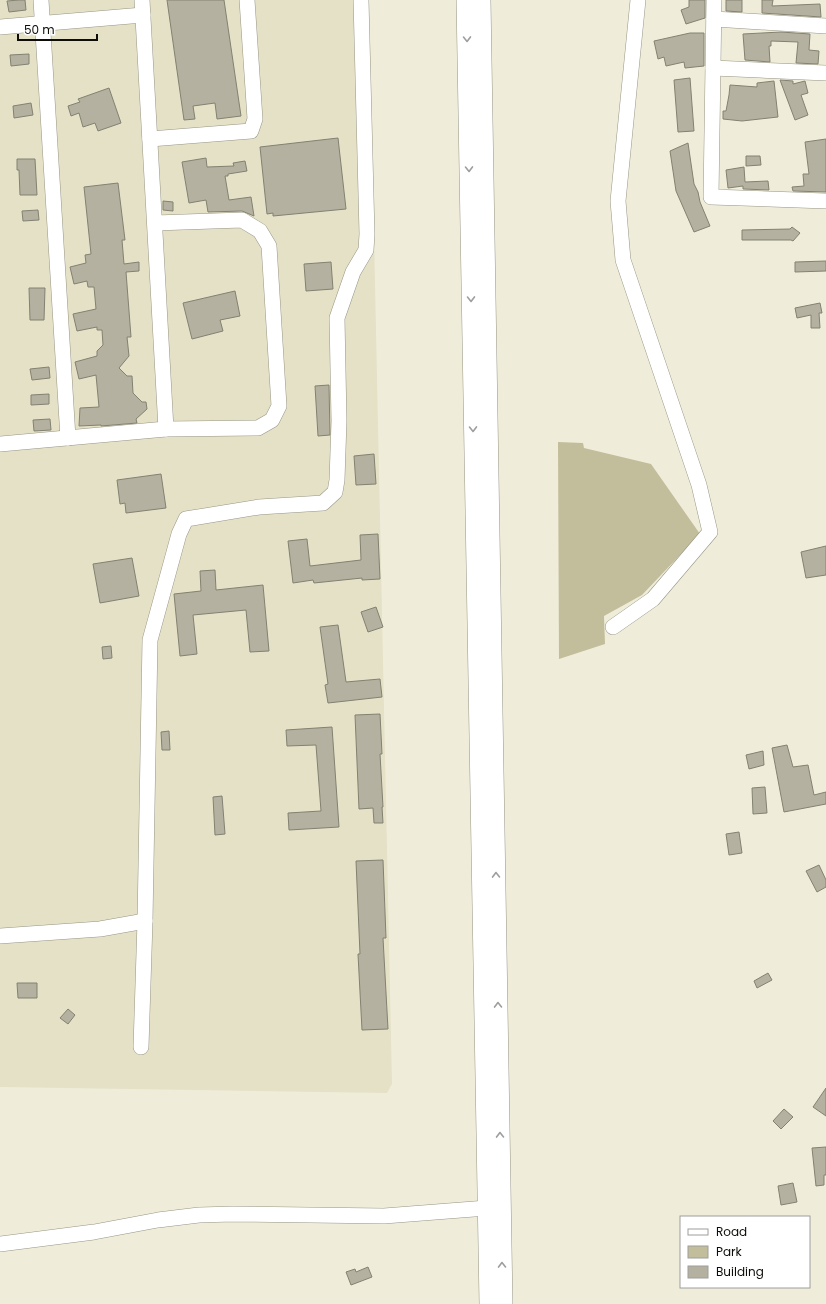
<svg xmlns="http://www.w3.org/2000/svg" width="826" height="1304" viewBox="0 0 826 1304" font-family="Poppins,sans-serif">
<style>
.built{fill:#e5e1c7}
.green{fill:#c2bd9b}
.building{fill:#b4b1a0;stroke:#838170}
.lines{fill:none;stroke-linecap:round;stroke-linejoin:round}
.minor-casing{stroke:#979584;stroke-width:16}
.major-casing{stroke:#979584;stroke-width:20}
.minor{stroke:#fff;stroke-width:15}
.major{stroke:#fff;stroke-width:19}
.oneway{stroke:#9e9e9c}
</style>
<rect width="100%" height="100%" fill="#efedda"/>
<path class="built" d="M0 0H369L392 1084 387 1093 0 1087Z"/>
<path class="green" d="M558 442 583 443 584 448 651 464 700 534 642 595 604 616 605 644 559 659Z"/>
<g class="building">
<path d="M19 0H25L26 10 9 12 7 1Z"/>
<path d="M167 0H224L241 116 217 119 215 103 193 106 195 119 184 120Z"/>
<path d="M689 0H705V18L686 24 681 10 689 7Z"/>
<path d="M726 0H742V12L726 11Z"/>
<path d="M762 0H773L772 6 820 4 821 17 762 13Z"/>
<path d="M781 32 810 34 809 50 819 51 818 64 796 63 798 42 771 41V46H769L770 62 745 60 743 34Z"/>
<path d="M690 33H704V66L685 68 684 62 666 66 664 57 658 59 654 41Z"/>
<path d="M29 54V64L11 66 10 55Z"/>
<path d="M690 78 694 131 678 132 674 80Z"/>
<path d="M780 80 793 81V84L805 81 808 93 801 95 808 115 795 120Z"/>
<path d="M774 81 778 117 742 121 723 119V111H726L729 95 730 85 757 87V83Z"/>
<path d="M109 88 121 123 98 131 95 123 83 127 79 113 71 116 68 106 80 102 78 99Z"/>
<path d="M31 103 33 115 14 118 13 106Z"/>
<path d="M338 138 346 209 273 216V213L267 214 260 147Z"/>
<path d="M826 139V192L793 191 792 187 804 186 803 174H809L805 142Z"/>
<path d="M688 143 694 184 698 192 700 202 710 226 694 232 676 191 670 151Z"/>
<path d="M746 156H760L761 165 746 166Z"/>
<path d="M206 158 207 167 234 166 233 163 245 161 247 171 228 174V176H225L229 200 251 197 254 216 242 211 208 212 206 200 189 203 182 162Z"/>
<path d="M17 159H35L37 195H20L19 170H17Z"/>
<path d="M744 167 745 182 768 181 769 190 743 189V186L728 188 726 170Z"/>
<path d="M118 183 125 240H122L124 264 139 262V271L126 272 131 337H127L129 356 119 368 127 376H132L133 393 142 402H146L147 409 136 419 137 423 101 426V425L79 426 80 408 99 407 96 375 79 379 75 362 97 356V351L103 345 102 330H97V327L77 331 73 314 96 309 94 287H88L87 281 74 284 70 267 86 263 85 255 91 254 84 187Z"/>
<path d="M163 201 173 202V211L163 210Z"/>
<path d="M38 210 39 220 23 221 22 211Z"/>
<path d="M792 227 800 233 793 241 791 240H742V230L790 229Z"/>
<path d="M826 261V271L795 272V262Z"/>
<path d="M331 262 333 289 306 291 304 264Z"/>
<path d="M29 288H45L44 320H30Z"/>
<path d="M235 291 240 316 220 320 223 331 192 339 183 303Z"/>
<path d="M820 303 822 313H819L820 328H811V315L797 318 795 308Z"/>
<path d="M49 367 50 378 32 380 30 369Z"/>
<path d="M329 385 330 435 318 436 315 386Z"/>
<path d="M49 394V404L31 405V395Z"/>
<path d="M50 419 51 430 34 431 33 420Z"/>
<path d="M374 454 376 484 356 485 354 456Z"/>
<path d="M161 474 166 508 126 513 125 503 120 504 117 480Z"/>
<path d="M378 534 380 579 362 580V578L314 583 313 580 293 583 288 541 307 539 310 566 361 560 360 535Z"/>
<path d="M826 546V575L806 578 801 552Z"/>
<path d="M132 558 139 596 100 603 93 564Z"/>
<path d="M215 570 216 590 263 585 269 651 250 652 246 610 193 615 197 654 180 656 174 594 201 591 200 571Z"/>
<path d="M376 607 383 627 368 632 361 612Z"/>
<path d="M338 625 346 682 380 679 382 697 328 703 325 685 328 684 320 627Z"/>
<path d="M111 646 112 658 103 659 102 647Z"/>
<path d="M380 714 382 754H380L383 807H382L383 823H374L373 808 359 809 355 715Z"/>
<path d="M332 727 339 827 289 830 288 813 321 811 316 745 287 746 286 730Z"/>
<path d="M169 731 170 750H162L161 732Z"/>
<path d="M787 745 793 767 808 765 814 795 826 792V804L784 812 772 748Z"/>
<path d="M763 751 764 765 749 769 746 755Z"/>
<path d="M765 787 767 813 753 814 752 788Z"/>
<path d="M222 796 225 834 215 835 213 797Z"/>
<path d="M739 832 742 853 729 855 726 834Z"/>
<path d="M383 860 386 938H383L388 1029 362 1030 358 954H360L356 861Z"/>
<path d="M819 865 826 880V887L817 892 806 871Z"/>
<path d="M768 973 772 980 757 988 754 981Z"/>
<path d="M17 983H37V998H18Z"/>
<path d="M68 1009 75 1015 68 1024 60 1018Z"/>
<path d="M826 1088V1116L813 1107Z"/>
<path d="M784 1109 793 1117 781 1129 773 1121Z"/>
<path d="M826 1147V1175H824V1185L816 1186 812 1148Z"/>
<path d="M793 1183 797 1202 781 1205 778 1186Z"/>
<path d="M368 1267 372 1277 351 1285 346 1272 355 1269 356 1272Z"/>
</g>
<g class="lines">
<defs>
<g id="minor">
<path d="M41 0 68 438"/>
<path d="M142 0 166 429"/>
<path d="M714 0 711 197 826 201"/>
<path d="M714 19 826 26"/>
<path d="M0 27 143 15"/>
<path d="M713 68 826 73"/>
<path d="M150 139 251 131 255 119 247 0"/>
<path d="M0 444 166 429 258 428 272 420 279 406 269 246 260 231 242 220 155 223"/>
<path d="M613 627 653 599 710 532 699 485 623 260 618 201 638 0"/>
<path d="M0 936 100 929 145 921"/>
<path d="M141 1047 145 921 150 640 179 534 186 519 259 507 323 503 335 492 337 480 339 421 337 318 353 272 366 250 367 234 361 0"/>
<path d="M0 1244 94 1232 158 1220 199 1215 233 1214 384 1216 487 1208 497 1210"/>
</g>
<g id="major">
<path d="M466 0 489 1304"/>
<path d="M481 0 503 1304"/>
</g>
</defs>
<use href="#minor" class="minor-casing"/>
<use href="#major" class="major-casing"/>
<use href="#minor" class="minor"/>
<use href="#major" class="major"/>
</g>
<defs><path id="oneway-chevron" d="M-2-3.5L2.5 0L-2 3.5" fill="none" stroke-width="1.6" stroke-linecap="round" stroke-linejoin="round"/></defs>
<g class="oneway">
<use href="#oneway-chevron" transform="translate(467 39) rotate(89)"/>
<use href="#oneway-chevron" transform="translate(469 169) rotate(89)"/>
<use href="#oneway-chevron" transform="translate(471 299) rotate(89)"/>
<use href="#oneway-chevron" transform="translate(473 429) rotate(89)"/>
<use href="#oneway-chevron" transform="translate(496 875) rotate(-91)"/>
<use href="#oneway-chevron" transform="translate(498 1005) rotate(-91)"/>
<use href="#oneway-chevron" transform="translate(500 1135) rotate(-91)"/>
<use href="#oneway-chevron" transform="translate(502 1265) rotate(-91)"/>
</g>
<rect x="680" y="1216" width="130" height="72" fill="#ffffff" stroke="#9e9e9c"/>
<rect x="688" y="1229" width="20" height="6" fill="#ffffff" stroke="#9e9e9c"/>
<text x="716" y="1236" font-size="12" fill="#0d0c07">Road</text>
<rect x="688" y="1246" width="20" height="12" fill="#c2bd9b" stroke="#9e9e9c"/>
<text x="716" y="1256" font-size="12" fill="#0d0c07">Park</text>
<rect x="688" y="1266" width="20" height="12" fill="#b4b1a0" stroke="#9e9e9c"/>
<text x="716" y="1276" font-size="12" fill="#0d0c07">Building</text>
<path d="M18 34v6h79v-6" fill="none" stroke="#0d0c07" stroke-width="2"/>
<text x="24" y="34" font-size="12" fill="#0d0c07" stroke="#ffffff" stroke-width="3" paint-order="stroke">50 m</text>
</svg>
